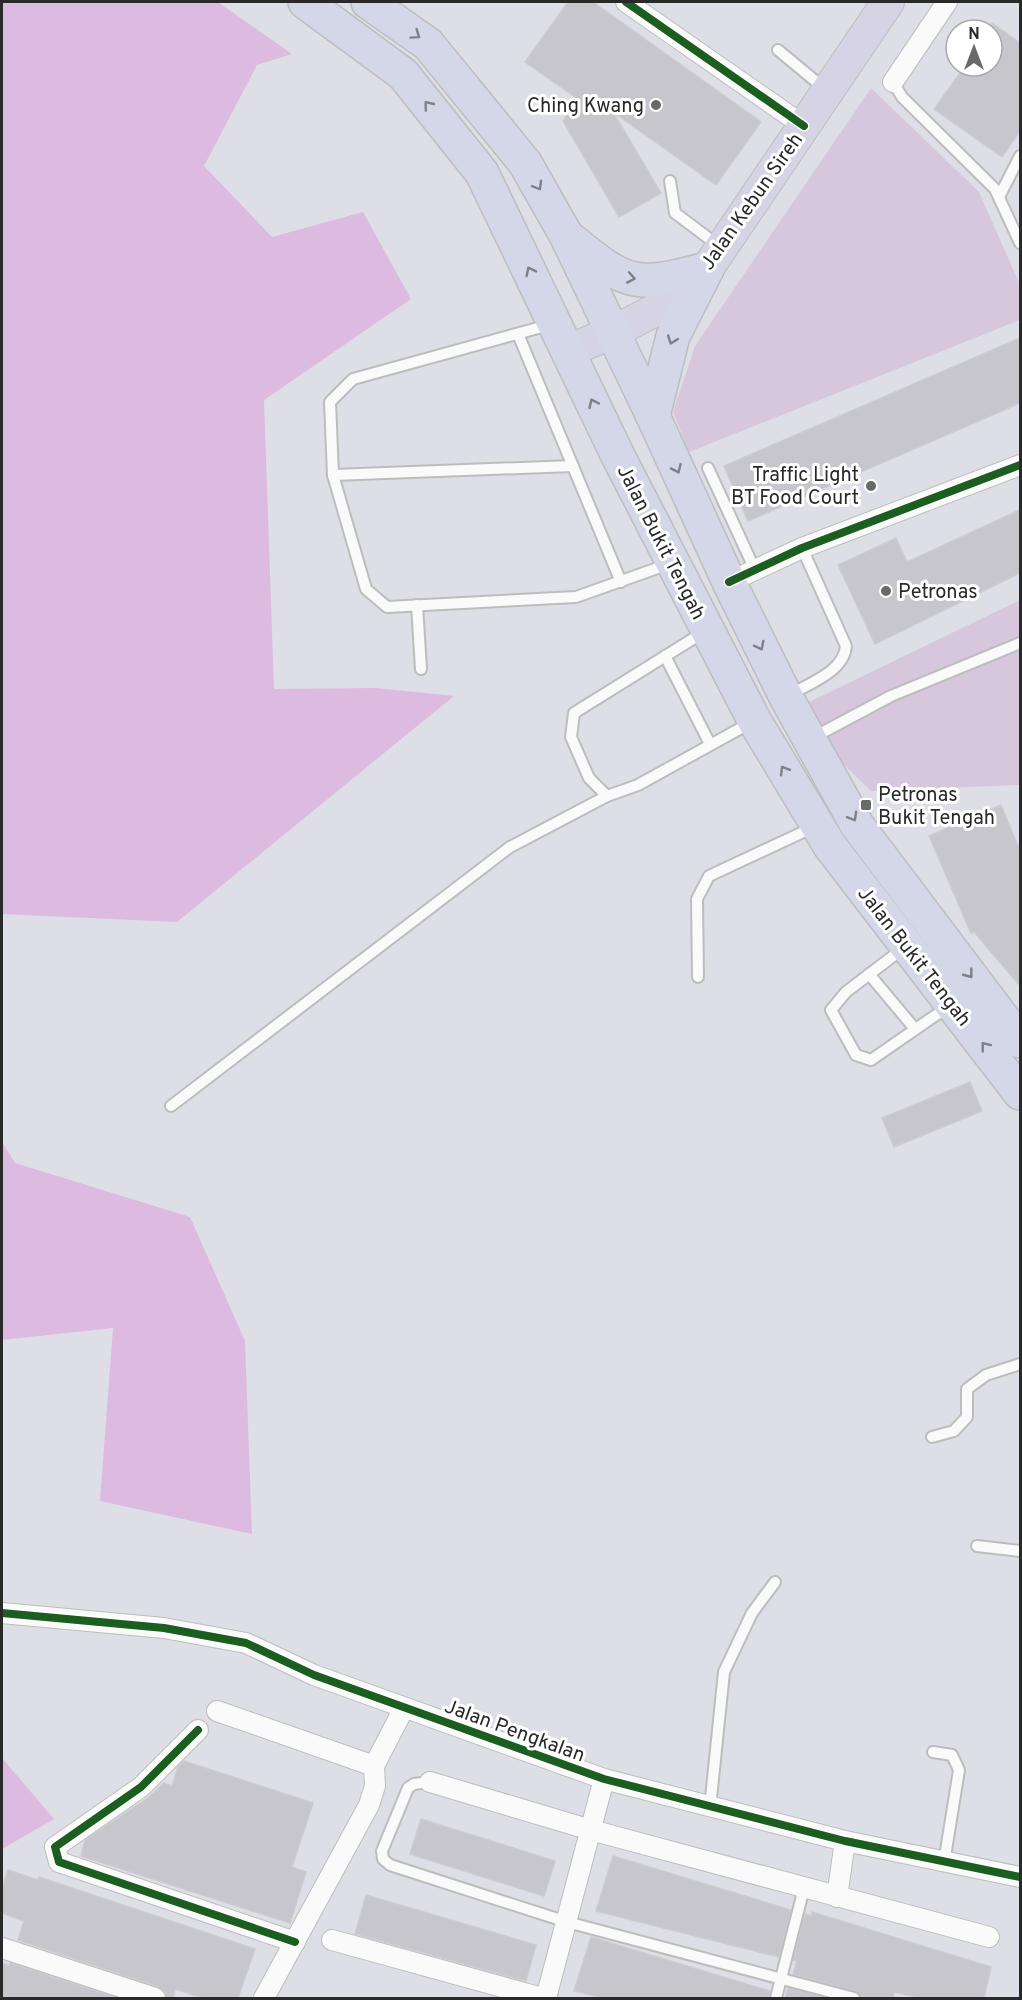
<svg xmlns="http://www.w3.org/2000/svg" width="1022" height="2000" viewBox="0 0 1022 2000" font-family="Overpass,sans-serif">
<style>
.green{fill:#ddbadf}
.cemetery{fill:#d6c7dc}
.building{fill:#c6c6cc;stroke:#cbcbd1;stroke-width:1.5}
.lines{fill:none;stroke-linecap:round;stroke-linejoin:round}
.lane-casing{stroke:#bcbdbd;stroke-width:14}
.street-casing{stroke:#bcbdbd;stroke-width:22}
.primary-casing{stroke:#bcbdbf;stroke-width:34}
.highway-casing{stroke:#bcbdbf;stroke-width:36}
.lane{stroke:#fafafb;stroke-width:10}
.street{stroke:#fafafb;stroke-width:20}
.primary{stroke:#d6d4e4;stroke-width:32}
.highway{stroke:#d4d7e7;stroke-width:33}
.cycleway-casing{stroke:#fff;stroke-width:11}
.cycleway{stroke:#1b5e20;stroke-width:8}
.oneway{stroke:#7e8088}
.poi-dot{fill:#68696b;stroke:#fff;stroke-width:2}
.labels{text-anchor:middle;stroke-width:6;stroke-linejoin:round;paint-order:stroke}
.poi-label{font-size:20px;fill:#292929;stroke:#fff;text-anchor:end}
.street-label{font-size:20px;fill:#292929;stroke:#fff}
</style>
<rect width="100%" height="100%" fill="#dedfe6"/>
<g class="green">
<path d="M2 2H218L292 54 257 65 204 166 272 237 363 212 411 299 264 400 274 689 376 688 454 696 177 922 2 914Z"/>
<path d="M2 1142 15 1163 190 1217 245 1341 252 1534 100 1501 113 1328 2 1340Z"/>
<path d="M2 1758 54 1819 2 1849Z"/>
</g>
<g class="cemetery">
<path d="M871 88 979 192 1020 285V320L689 452 673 412 695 346Z"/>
<path d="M1020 600V785L871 791 826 747 805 704Z"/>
</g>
<g class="building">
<path d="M568 2H593L761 122 716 185 613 112 661 193 619 217 563 121 578 99 525 62Z"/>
<path d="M992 23 1020 43V131L1002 157 934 109 965 66H992Z"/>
<path d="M1020 338V403L748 521 724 466Z"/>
<path d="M1020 510V573L875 644 838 565 896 538 907 562Z"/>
<path d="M1001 805 1020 851V986L974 932 971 933 929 836Z"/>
<path d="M970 1082 982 1111 894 1147 882 1118Z"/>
<path d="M184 1761 313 1803 292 1867 306 1872 290 1923 81 1856 85 1840 148 1798 164 1783 172 1786 178 1767Z"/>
<path d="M421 1819 555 1861 544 1896 410 1854Z"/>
<path d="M613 1856 791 1910 779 1957 596 1911Z"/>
<path d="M8 1870 38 1880 39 1877 255 1949 238 1998H203L175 1989 173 1998H167L164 1990 159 1987 18 1940 24 1921 2 1913V1888Z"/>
<path d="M366 1895 536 1945 526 1981 355 1934Z"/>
<path d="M812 1912 991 1967 984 1998H921L894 1992 893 1998H861L856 1991 793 1974 797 1961 793 1960 805 1914 811 1916Z"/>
<path d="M591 1937 770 1991 769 1998H602L574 1991Z"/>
<path d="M2 1963 9 1966 10 1963 118 1998H2Z"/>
<path d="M788 1988 827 1998H785Z"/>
</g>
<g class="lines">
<defs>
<g id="lane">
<path d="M778 50 825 89"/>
<path d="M893 82 902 97 995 189 1020 243"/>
<path d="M670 181 675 213 719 246"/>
<path d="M999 197 1020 156"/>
<path d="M549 325 353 379 330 402 333 475 366 589 387 607 576 597 669 564"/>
<path d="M518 334 621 582"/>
<path d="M708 468 755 570"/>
<path d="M333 475 573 466"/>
<path d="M417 605 421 669"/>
<path d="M704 632 574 713 571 737 589 778 607 796 638 785 752 722"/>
<path d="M665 656 710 744"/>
<path d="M788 696C809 683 844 672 846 646L802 548"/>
<path d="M812 738 891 696 1020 643"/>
<path d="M905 947 846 992 831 1010 856 1055 871 1060 949 1006"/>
<path d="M869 974 915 1029"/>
<path d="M698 977 697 899 709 876 814 827"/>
<path d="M171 1106 510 847 607 796"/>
<path d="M932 1437 954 1431 967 1417V1389L986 1375 1020 1364"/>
<path d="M977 1546 1020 1551"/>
<path d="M933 1752 952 1755 959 1770 944 1863"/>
<path d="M430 1782 414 1784 408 1788 382 1851 383 1859 390 1865 567 1922 854 1998"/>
<path d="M710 1808 724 1672 752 1613 775 1582"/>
<path d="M776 1998 804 1888"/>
</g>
<g id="street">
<path d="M626 2 804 126"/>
<path d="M893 82 947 2"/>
<path d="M729 582 802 548 1020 465"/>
<path d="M2 1613 164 1628 246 1643 314 1675 604 1779 845 1841 1020 1877"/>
<path d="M217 1711 374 1766"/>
<path d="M198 1730 141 1787 55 1847 59 1862 295 1942"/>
<path d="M430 1782 591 1830 989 1937"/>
<path d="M837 1897 845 1841"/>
<path d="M332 1940 542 1998"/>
<path d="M2 1948 155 1998"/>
<path d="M264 1998 369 1805 375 1786 374 1766 404 1708"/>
<path d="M546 1998 604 1779"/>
</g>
<path id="primary" d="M568 351 611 333 663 306 707 269 888 2"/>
<g id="highway">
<path d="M305 2 403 74 482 173 618 456 754 720 830 846 1020 1093"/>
<path d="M368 2 428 44 525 163 566 235 653 416 729 582 786 697 857 825 1020 1041"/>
<path d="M573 241C628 287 638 287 707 269"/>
<path d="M653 416 673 336 707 269"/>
</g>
</defs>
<use href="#lane" class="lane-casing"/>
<use href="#street" class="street-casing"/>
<use href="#primary" class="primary-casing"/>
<use href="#highway" class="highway-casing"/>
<use href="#lane" class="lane"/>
<use href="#street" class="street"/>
<use href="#primary" class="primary"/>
<use href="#highway" class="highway"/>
<defs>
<g id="cycleway">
<path d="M626 2 804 126"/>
<path d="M729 582 802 548 1020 465"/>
<path d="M2 1613 164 1628 246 1643 314 1675 604 1779 845 1841 1020 1877"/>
<path d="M198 1730 141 1787 55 1847 59 1862 295 1942"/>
</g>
</defs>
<use href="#cycleway" class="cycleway-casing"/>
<use href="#cycleway" class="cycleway"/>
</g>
<defs><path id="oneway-chevron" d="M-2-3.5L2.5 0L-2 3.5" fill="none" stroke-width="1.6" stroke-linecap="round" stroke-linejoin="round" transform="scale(1.5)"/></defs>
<g class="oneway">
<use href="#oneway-chevron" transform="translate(416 35) rotate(35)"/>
<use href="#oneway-chevron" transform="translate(428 105) rotate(-129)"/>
<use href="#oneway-chevron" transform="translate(538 186) rotate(60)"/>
<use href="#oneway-chevron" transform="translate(530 271) rotate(-116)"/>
<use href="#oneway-chevron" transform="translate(631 278) rotate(11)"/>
<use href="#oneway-chevron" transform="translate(672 340) rotate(110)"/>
<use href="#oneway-chevron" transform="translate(593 403) rotate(-115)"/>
<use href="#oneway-chevron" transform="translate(677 469) rotate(66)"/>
<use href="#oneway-chevron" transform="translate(760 646) rotate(63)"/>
<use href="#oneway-chevron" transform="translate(784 770) rotate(-121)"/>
<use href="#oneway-chevron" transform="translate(853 817) rotate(60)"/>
<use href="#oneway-chevron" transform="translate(969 974) rotate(53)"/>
<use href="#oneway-chevron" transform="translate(985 1046) rotate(-128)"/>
</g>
<g class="poi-dot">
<circle cx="656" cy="105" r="6"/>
<circle cx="871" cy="486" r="6"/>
<circle cx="886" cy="591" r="6"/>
<rect x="860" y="799" width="12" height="12" rx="3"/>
</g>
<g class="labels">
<g class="poi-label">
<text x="644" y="112">Ching Kwang</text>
<text x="859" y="481">Traffic Light<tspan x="859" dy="23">BT Food Court</tspan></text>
<text x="898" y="598" text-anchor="start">Petronas</text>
<text x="878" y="801" text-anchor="start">Petronas<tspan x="878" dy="23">Bukit Tengah</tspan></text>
</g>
<g class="street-label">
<text transform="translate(751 201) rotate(-55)" y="7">Jalan Kebun Sireh</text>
<text transform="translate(662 542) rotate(63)" y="7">Jalan Bukit Tengah</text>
<text transform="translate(915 956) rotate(52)" y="7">Jalan Bukit Tengah</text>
<text transform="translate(515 1730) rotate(20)" y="7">Jalan Pengkalan</text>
</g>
</g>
<rect width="1022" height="2000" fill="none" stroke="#292929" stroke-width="6"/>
<g transform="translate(974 48)"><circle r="28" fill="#ffffff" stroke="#a9a9a9" stroke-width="1.5"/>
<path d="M0-4.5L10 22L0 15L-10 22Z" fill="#68696b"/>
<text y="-9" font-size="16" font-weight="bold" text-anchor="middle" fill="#292929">N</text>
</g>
</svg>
